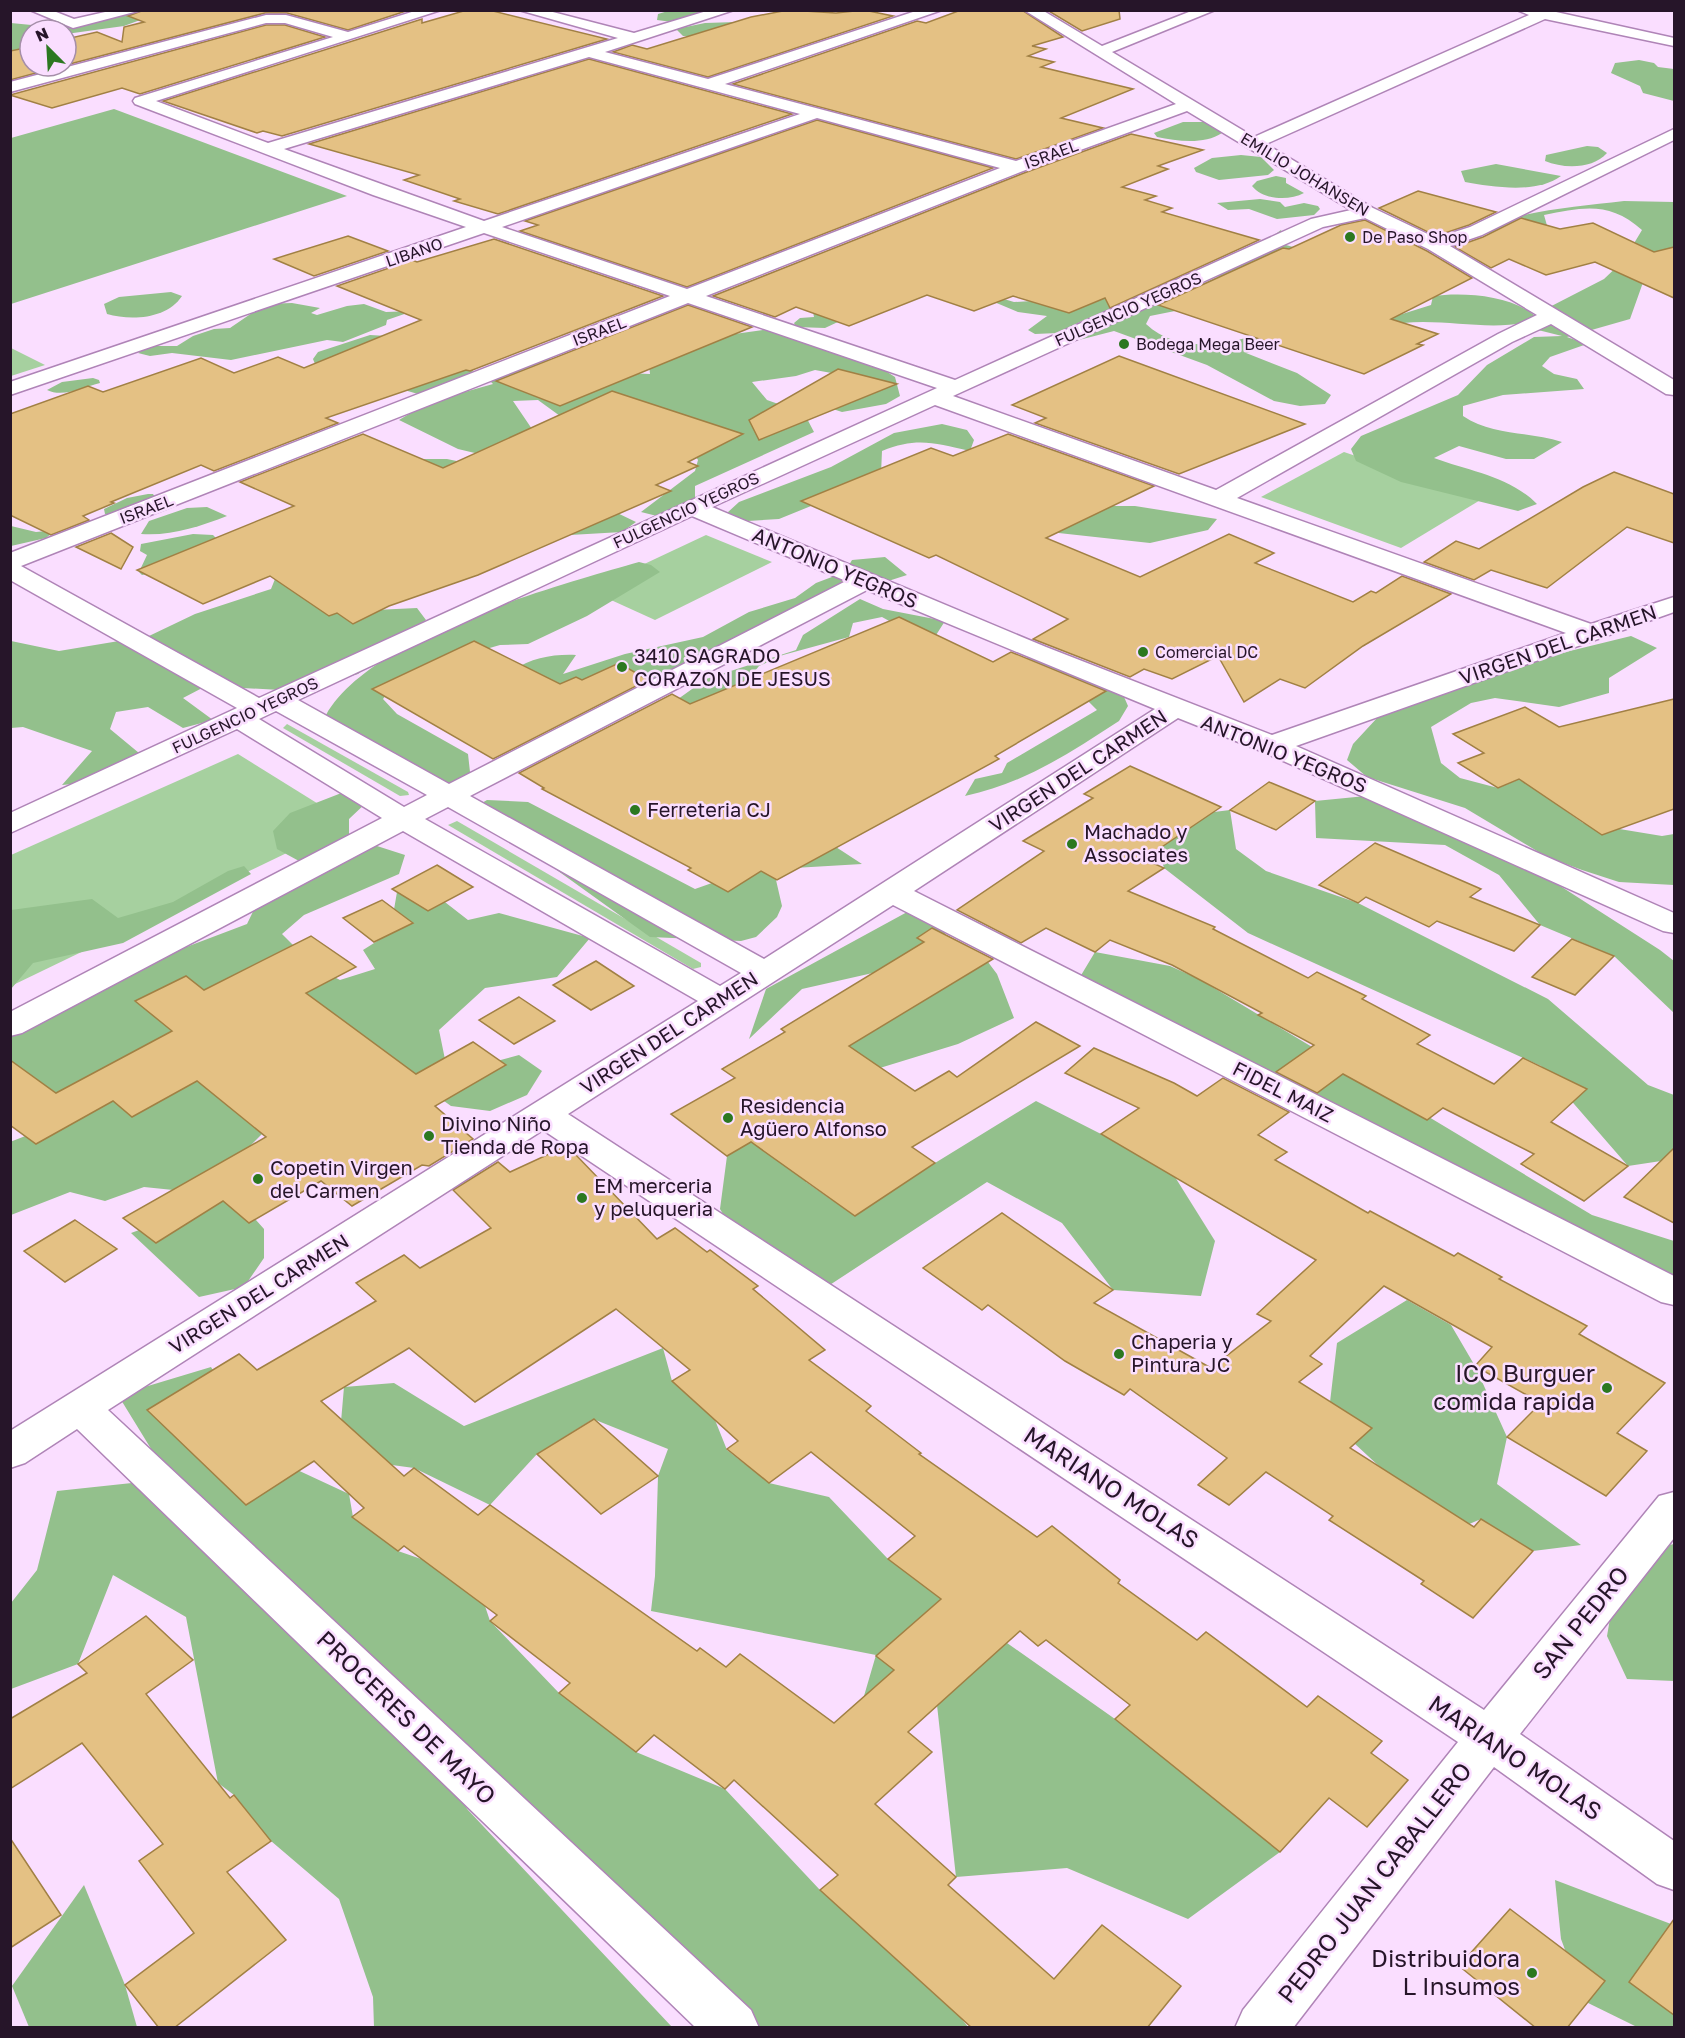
<svg xmlns="http://www.w3.org/2000/svg" width="1685" height="2038" viewBox="0 0 1685 2038" font-family="'Golos Text',sans-serif">
<style>
.green{fill:#a6d09f}
.forest{fill:#93c08c}
.building{fill:#e4c184;stroke:#a18044;stroke-width:1.5;fill-rule:evenodd}
.lines{fill:none;stroke-linecap:round;stroke-linejoin:round}
.minor-casing{stroke:#af84b7;stroke-width:3}
.minor{fill:#fff;fill-rule:evenodd}
.poi-dot{fill:#2c7820;stroke:#fadeff;stroke-width:2}
.labels{text-anchor:middle;stroke-width:5;stroke-linejoin:round;paint-order:stroke}
.far-street-label{font-size:16px;fill:#261529;stroke:#fadeff}
.far-poi-label{font-size:16px;fill:#261529;stroke:#fadeff;text-anchor:start}
.street-label{font-size:20px;fill:#261529;stroke:#fadeff}
.poi-label{font-size:20px;fill:#261529;stroke:#fadeff;text-anchor:start}
.near-poi-label{font-size:24px;fill:#261529;stroke:#fadeff;text-anchor:end}
.near-street-label{font-size:24px;fill:#261529;stroke:#fadeff}
</style>
<rect width="100%" height="100%" fill="#fadeff"/>
<g class="green">
<path d="M11 348 45 365 11 376Z"/>
<path d="M1344 452 1482 499 1401 548 1261 497Z"/>
<path d="M706 535 772 562 655 620 589 590Z"/>
<path d="M287 724 408 792 409 795 400 796 283 728Z"/>
<path d="M238 754 349 823 11 986V855Z"/>
<path d="M457 821 701 963V967L693 969 448 825Z"/>
</g>
<g class="forest">
<path d="M141 10 204 11 143 19 124 26 66 34V30H30V59L11 57V23L52 27Z"/>
<path d="M668 11 705 10 707 11 672 22 657 20 658 14Z"/>
<path d="M736 22 714 37 683 36 676 29 705 23Z"/>
<path d="M1639 60 1654 63 1658 67 1674 69V101L1643 93 1640 86 1611 73 1615 63Z"/>
<path d="M114 109 347 196 11 304V138Z"/>
<path d="M1183 122H1206L1222 133C1204 145 1177 141 1157 137L1154 133Z"/>
<path d="M1587 146 1598 147 1607 153C1593 169 1564 169 1545 161L1546 155Z"/>
<path d="M1241 155 1261 157 1274 170 1268 175 1219 180 1196 172 1194 168 1212 158Z"/>
<path d="M1496 164 1561 176C1537 194 1493 187 1465 182L1461 171Z"/>
<path d="M1276 176 1286 178V183L1304 193C1289 201 1263 200 1252 186L1257 181Z"/>
<path d="M1260 199 1280 202 1285 207 1304 203 1318 206 1320 209 1314 215 1277 219 1249 209 1228 210 1217 203Z"/>
<path d="M1624 201 1674 202V266L1646 274 1630 319 1567 337 1587 344 1550 357 1542 366 1554 374 1577 379 1584 389 1503 395 1463 406V416C1493 436 1528 431 1562 442L1534 459H1506L1459 446 1434 458C1469 471 1509 476 1537 504L1518 511 1401 482 1356 461 1351 449 1361 436 1458 395 1487 365 1534 337 1562 336 1530 328 1525 323C1483 330 1445 319 1403 323L1398 337 1338 311 1399 315 1431 305 1433 296C1463 292 1510 295 1534 315L1604 279 1624 260 1642 230C1610 201 1583 207 1544 215L1552 243 1472 231C1519 211 1573 207 1624 201Z"/>
<path d="M1281 230 1286 245 1293 247 1190 308 1150 316 1146 324C1178 354 1225 345 1263 333L1278 345 1246 353 1297 373 1331 395 1325 404 1300 406 1274 401 1207 365 1114 331 1075 341 1078 331 1159 304 1217 277Z"/>
<path d="M1181 273 1172 287 1086 319 1058 333 1035 334 1028 330 1047 316 1018 312 987 299 997 297 1014 302 1032 301 1063 311Z"/>
<path d="M171 292 182 296C167 319 131 321 107 314L104 304 119 297Z"/>
<path d="M292 303 320 308 311 313 317 315 347 306 364 304 386 312 413 311 387 320 386 325 343 342 327 340 231 360 172 353 150 356 138 353 150 346H177L193 336 214 329 230 328 265 304Z"/>
<path d="M813 312 840 321 825 328 796 327 794 323 800 318 814 317Z"/>
<path d="M763 330 834 338 895 377 900 396 886 404 842 412 805 400 859 378 815 370 796 376 752 382 767 400 804 413 814 432 695 486V498L665 518 641 512 695 471 698 460 691 450 582 496 636 522 622 532 570 535 571 424 538 400 513 401 532 429 479 454 458 449 399 420 429 402 493 384 485 376 543 359 591 361 626 373 650 374 649 365 713 337Z"/>
<path d="M370 335 387 336 475 365 471 376 418 394 315 364 313 359 318 352Z"/>
<path d="M93 378 99 380 100 383C84 387 63 398 47 390L62 382Z"/>
<path d="M942 424 967 430 974 440 970 451C934 443 917 437 882 451L881 474 1023 506H1135L1217 519 1208 530 1150 543 1022 529 848 491 779 519 748 521 727 513 739 502 831 467 894 433Z"/>
<path d="M423 459H447L471 464 333 612 417 608 426 620 358 674 298 691 206 686 183 698 213 720 183 728 148 707 116 712 110 729 139 753 95 782 62 785 92 751 23 727 11 728V641L59 651 149 636 195 614 271 589 287 549 422 484Z"/>
<path d="M148 494H153L156 499 117 517 105 514 104 509 127 498Z"/>
<path d="M207 507 227 516C198 527 172 536 141 534L149 521 187 508Z"/>
<path d="M11 526 36 532 56 530 46 538 11 546Z"/>
<path d="M193 534 213 535 219 541 162 571 142 575 139 572 147 555 140 551 141 544Z"/>
<path d="M885 557 907 575 882 583 669 679 579 697 513 670C532 658 553 654 576 655L563 674 625 654 703 637 749 612 795 598 816 583 845 572 852 560Z"/>
<path d="M639 562 651 565 660 572 587 616 528 644 500 645 441 662 388 692 383 699 397 714 468 754 471 781 440 786 326 715C370 636 556 586 639 562Z"/>
<path d="M860 599 883 609 945 621 917 665 884 691C937 693 983 673 1032 656L1121 690 1128 706 1119 721C1068 754 1025 783 965 796L975 779 1002 773 1007 763 1097 710 1082 695 1059 684 1025 682 987 706 904 733H872L825 716 837 700 922 654 920 638 882 617 853 623 849 637 783 655 759 666 734 697 709 709 675 721 653 717 706 679 796 650 803 635Z"/>
<path d="M1631 636 1657 648 1609 678V693L1559 707 1495 698 1471 703 1431 727 1441 763 1460 778 1498 788 1573 757 1559 806 1583 823 1662 836 1674 834V885L1619 882 1582 870 1547 857 1465 808 1367 777 1347 760 1353 744 1390 704 1472 675Z"/>
<path d="M344 792 367 802 349 819V837L405 855 399 874 304 915 282 934 315 967 340 980 375 969 363 950 390 933 397 892H432L468 920 499 913 590 938 557 977 485 988 439 1030 448 1074 519 1055 542 1071 527 1095 490 1111 451 1106 330 1020 420 1154 401 1178 362 1174 284 1112 237 1159 226 1186 264 1229V1258L244 1287 199 1297 131 1233 172 1218 183 1191 144 1187 105 1201 70 1192 11 1215 10 1142 56 1124 74 1099 11 1076V1019L33 1005 247 924 266 885 299 861 277 849 273 831 290 813Z"/>
<path d="M1366 796 1490 841 1660 950 1674 961V1013L1614 956 1540 925 1499 875 1445 845 1316 838 1315 801Z"/>
<path d="M487 800 528 802 695 889 743 872 770 804 862 864 777 869 776 880 782 906 777 917 756 937 741 941 650 937 480 815 475 807Z"/>
<path d="M1230 810 1236 849 1266 871 1358 903 1548 999 1648 1085 1674 1095V1168L1661 1161 1628 1166 1541 1066 1248 933 1164 868 1153 831 1206 813Z"/>
<path d="M244 866 251 874 123 943 33 963 11 989V910L92 899 118 918 173 902 228 871Z"/>
<path d="M909 911 945 932V936L886 970 802 989 749 1039 766 989Z"/>
<path d="M1095 952 1170 966 1199 979 1592 1215 1674 1241V1287L1071 992Z"/>
<path d="M988 962 997 974 1014 1018 958 1044 844 1079 814 1125 806 1182 855 1216 935 1163 1036 1101 1101 1134 1175 1177 1215 1241 1201 1296 1113 1290 1062 1223 987 1182 816 1294 749 1258 720 1209 727 1156 771 1092Z"/>
<path d="M1407 1300 1451 1325 1475 1366 1507 1437 1497 1484 1581 1545 1533 1551 1481 1519 1460 1528 1432 1500 1381 1468 1328 1419 1337 1343Z"/>
<path d="M663 1348 672 1381 715 1420 727 1450 769 1483 829 1497 888 1559 1115 1719 1280 1852 1188 1919 1067 1868 956 1877 937 1705 864 1696 876 1655 651 1611 655 1576 658 1476 668 1449 593 1419 537 1454 490 1505 414 1468 392 1465 339 1445 344 1387 394 1383 464 1426Z"/>
<path d="M211 1367 263 1454 349 1494 353 1517 398 1551 424 1560 485 1606 490 1621 559 1693 636 1752 725 1789 820 1890 961 2018 968 2027H736L397 1712 468 1810 672 2027H374L373 1997 339 1899 271 1841 234 1795 218 1783 186 1617 113 1575 78 1664 11 1689V1603L37 1570 57 1491 160 1480 172 1483 118 1395Z"/>
<path d="M1674 1544V1681L1627 1679 1607 1636 1621 1555Z"/>
<path d="M1555 1880 1671 1924 1674 1930V2027H1637L1584 2001 1561 1939Z"/>
<path d="M84 1885 125 1985 137 2027H29L12 1986Z"/>
</g>
<g class="building">
<path d="M144 10H409L348 30 287 13H265L66 65V39L97 32 122 42 124 27 144 22 128 16Z"/>
<path d="M467 10H489L607 39 282 136 263 131 257 133 163 101 422 19V23Z"/>
<path d="M788 10 836 13 864 10 893 16 708 77 613 52 632 45 647 49 751 17Z"/>
<path d="M961 10H1022L1063 37 1032 46 1046 49 1028 56 1054 62 1041 67 1133 89 1061 118 1103 128 1016 159 733 84 917 21 926 23Z"/>
<path d="M1047 10H1119L1120 19 1082 31Z"/>
<path d="M266 25H285L325 37 140 94 122 88 52 108 10 95Z"/>
<path d="M30 47V66H62L10 80V51Z"/>
<path d="M589 59 792 114 498 214 454 201 460 199 404 180 419 175 309 144Z"/>
<path d="M817 120 993 168 687 287 520 231 538 225 525 221Z"/>
<path d="M1131 134 1203 150 1158 166 1168 169 1122 187 1156 196 1145 200 1172 208 1162 212 1259 240 1110 308 1105 298 1069 313 1013 296 974 311 927 295 849 326 796 307 775 317 713 296 1024 173Z"/>
<path d="M1418 191 1496 212 1469 225 1436 236 1379 208Z"/>
<path d="M1521 218 1560 229 1593 223 1654 252 1674 247V298L1595 262 1546 275 1509 259 1491 268 1455 247 1483 237Z"/>
<path d="M1365 220 1427 251 1472 278 1391 319 1438 334 1417 344 1423 345 1364 374 1158 305 1283 248 1289 249 1341 225Z"/>
<path d="M348 236 388 251 314 276 274 259Z"/>
<path d="M494 239 663 296 470 371 466 370 326 418 338 423 214 471 201 465 111 502 114 503 83 516 89 520 51 535 10 515V414L88 386 103 392 201 358 234 373 278 357 304 368 421 320 337 286 412 260 417 262Z"/>
<path d="M688 305 752 327 560 406 496 381Z"/>
<path d="M1119 356 1305 424 1179 474 1035 423 1046 418 1012 405Z"/>
<path d="M838 369 897 384 759 440 749 420Z"/>
<path d="M612 391 743 434 688 462 698 466 656 485 671 491 478 575 389 606 353 624 337 613 329 616 270 576 203 604 137 570 294 506 240 482 363 434 443 468Z"/>
<path d="M1008 434 1154 486 1046 538 1140 577 1229 534 1274 553 1255 563 1353 602 1371 591 1376 593 1402 576 1451 594 1363 646 1305 688 1280 679 1244 702 1218 656 1172 679 1144 669 1130 677 1033 639 1068 619 936 555 929 558 801 501 931 448 953 456Z"/>
<path d="M1614 472 1674 494V543L1627 527 1547 588 1491 570 1474 580 1424 562 1456 541 1479 549 1583 487Z"/>
<path d="M111 533 133 547 121 569 76 547Z"/>
<path d="M899 617 993 662 1011 652 1106 691 995 756 999 759 777 880 761 871 728 892 688 870 691 868 542 789 544 788 519 773 672 694 690 704Z"/>
<path d="M474 641 560 684 576 677 582 680 619 663 648 680 493 759 372 689Z"/>
<path d="M1674 699V809L1602 835 1519 779 1498 788 1458 763 1484 753 1453 734 1525 707 1559 727Z"/>
<path d="M1130 766 1221 807 1144 859 1164 868 1128 891 1215 927 1213 929 1308 978 1317 972 1366 996 1362 999 1430 1035 1417 1044 1494 1084 1523 1058 1587 1089 1551 1122 1628 1166 1584 1201 1521 1164 1534 1154 1443 1108 1427 1120 1343 1074 1317 1093 1276 1072 1314 1045 1258 1015 1262 1013 1172 965 1110 940 1095 952 1046 928 1021 943 957 910 1044 851 1023 841 1093 798 1084 794Z"/>
<path d="M1269 782 1315 801 1276 830 1230 810Z"/>
<path d="M1375 843 1481 889 1470 897 1540 925 1514 951 1437 921 1429 927 1366 897 1358 903 1319 885Z"/>
<path d="M437 865 473 887 428 911 392 889Z"/>
<path d="M382 900 413 923 374 942 343 918Z"/>
<path d="M932 928 993 959 849 1046 915 1091 949 1071 957 1077 1036 1022 1080 1046 912 1147 935 1163 855 1216 751 1142 727 1156 671 1114 735 1078 722 1069 785 1032 781 1029 924 942 917 938Z"/>
<path d="M311 936 356 967 306 993 416 1074 473 1042 506 1065 435 1106 473 1139 429 1166 422 1165 352 1206 321 1181 249 1223 223 1201 156 1243 123 1218 266 1137 197 1081 132 1117 113 1101 36 1144 10 1125V1060L56 1093 172 1031 135 1001 186 976 204 990Z"/>
<path d="M1572 939 1614 956 1575 995 1532 977Z"/>
<path d="M596 961 634 986 591 1010 553 985Z"/>
<path d="M519 997 555 1021 514 1044 479 1020Z"/>
<path d="M1094 1048 1174 1083 1197 1096 1223 1078 1289 1112 1258 1135 1287 1152 1275 1160 1368 1213 1370 1211 1454 1256 1458 1253 1502 1277 1499 1279 1587 1326 1579 1334 1665 1383 1617 1433 1647 1451 1606 1496 1507 1437 1541 1403 1475 1366 1492 1347 1384 1286 1310 1356 1322 1364 1299 1382 1372 1428 1350 1448 1474 1527 1481 1519 1533 1551 1473 1618 1421 1584 1424 1581 1329 1520 1333 1516 1266 1472 1229 1505 1198 1485 1227 1458 1130 1389 1124 1395 1065 1361 988 1305 982 1310 923 1268 1002 1213 1113 1290 1094 1303 1211 1368 1271 1321 1257 1314 1316 1260 1101 1134 1139 1108 1065 1073Z"/>
<path d="M564 1147 576 1155 657 1239 675 1228 707 1252 710 1250 758 1286 753 1289 825 1350 809 1360 871 1406 866 1411 921 1453 919 1454 1037 1537 1052 1526 1120 1580 1118 1583 1197 1640 1206 1632 1307 1707 1318 1696 1382 1741 1371 1753 1408 1780 1367 1827 1329 1798 1280 1852 1115 1719 1130 1705 1046 1640 1038 1646 1020 1631 908 1732 932 1752 875 1804 956 1877 948 1885 1054 1979 1102 1925 1181 1986 1147 2028H972L820 1890 838 1875 734 1780 725 1789 654 1735 636 1752 559 1693 570 1683 490 1621 497 1615 404 1546 398 1551 352 1517 364 1508 314 1461 246 1505 147 1410 239 1354 257 1370 376 1301 356 1283 404 1255 420 1268 491 1228 453 1190 498 1162 510 1172ZM616 1309 690 1370 672 1381 738 1441 727 1449 769 1483 811 1452 915 1536 888 1559 941 1599 876 1656 894 1670 834 1723 740 1654 726 1667 700 1648 697 1651 490 1505 478 1515 414 1468 404 1476 321 1401 409 1348 475 1402Z"/>
<path d="M1674 1148V1223L1624 1197Z"/>
<path d="M75 1220 117 1249 65 1282 24 1251Z"/>
<path d="M594 1419 658 1476 601 1514 537 1454Z"/>
<path d="M146 1616 193 1660 146 1694 230 1798 234 1795 271 1841 227 1872 286 1940 174 2028H159L125 1985 194 1933 139 1861 163 1844 82 1743 10 1789V1719L87 1673 78 1664Z"/>
<path d="M10 1838 61 1915 10 1948Z"/>
<path d="M1510 1909 1605 1981 1567 2028H1536L1459 1966Z"/>
<path d="M1674 1919V2015L1629 1982Z"/>
</g>
<g class="lines">
<defs>
<g id="minor">
<path d="M30 10H51L74 19 114 10H142L73 28Z"/>
<path d="M418 10H441L156 101 268 143 618 38 519 10H545L634 33 710 10H734L605 52 708 79 919 10H942L725 84 1016 161 1176 104 1024 10H1042L1102 46 1194 10H1215L1112 52 1254 137 1529 15 1517 10H1547L1674 38V46L1545 19 1266 144 1373 208 1436 238 1470 227 1674 129V140L1482 235 1450 246 1674 380V395L1666 394 1551 324 1512 342 1237 498 1591 624 1674 597V612L1296 746 1674 913V933L1663 931 1261 751 1178 718 914 891 1674 1276V1305L1661 1302 893 905 568 1114 1484 1710 1659 1496 1674 1492V1538L1520 1734 1674 1841V1890L1657 1884 1494 1767 1293 2028H1235L1243 2010 1458 1742 543 1130 108 1410 751 2010 759 2028H696L77 1429 25 1463 10 1468V1431L698 1001 403 831 22 1033 10 1036V1012L382 818 237 729 10 833V813L237 708 10 580V553L670 296 484 233 10 395V382L466 227 373 195 135 104 133 101 135 98 333 37 285 23H266L10 92V82L266 15H286L348 32ZM589 57 800 114 484 221 284 149ZM1187 111 1351 210 1311 219 955 380 706 296 1023 171ZM817 118 1000 168 687 289 502 227ZM1365 218 1428 249 1537 315 1498 334 1216 490 953 396 1323 227ZM688 303 937 388 259 698 21 566ZM935 405 1566 633 1272 735 1046 647 712 507ZM692 516 846 581 449 784 298 700ZM867 590 1155 709 764 959 470 796ZM276 711 427 795 404 807 259 719ZM448 807 741 973 720 986 425 819Z"/>
</g>
</defs>
<use href="#minor" class="minor-casing"/>
<use href="#minor" class="minor"/>
</g>
<g class="poi-dot">
<circle cx="1350" cy="237" r="6"/>
<circle cx="1124" cy="344" r="6"/>
<circle cx="1143" cy="652" r="6"/>
<circle cx="622" cy="667" r="6"/>
<circle cx="635" cy="810" r="6"/>
<circle cx="1072" cy="844" r="6"/>
<circle cx="728" cy="1118" r="6"/>
<circle cx="429" cy="1136" r="6"/>
<circle cx="258" cy="1179" r="6"/>
<circle cx="582" cy="1198" r="6"/>
<circle cx="1119" cy="1354" r="6"/>
<circle cx="1607" cy="1388" r="6"/>
<circle cx="1532" cy="1973" r="6"/>
</g>
<g class="labels">
<g class="far-street-label">
<text transform="translate(1051 154) rotate(-20)" y="6">ISRAEL</text>
<text transform="translate(1305 174) rotate(31)" y="6">EMILIO JOHANSEN</text>
<text transform="translate(414 252) rotate(-19)" y="6">LIBANO</text>
<text transform="translate(1128 309) rotate(-24)" y="6">FULGENCIO YEGROS</text>
<text transform="translate(599 331) rotate(-21)" y="6">ISRAEL</text>
<text transform="translate(146 509) rotate(-21)" y="6">ISRAEL</text>
<text transform="translate(686 510) rotate(-25)" y="6">FULGENCIO YEGROS</text>
<text transform="translate(245 715) rotate(-25)" y="6">FULGENCIO YEGROS</text>
</g>
<g class="far-poi-label">
<text x="1362" y="243">De Paso Shop</text>
<text x="1136" y="350">Bodega Mega Beer</text>
<text x="1155" y="658">Comercial DC</text>
</g>
<g class="street-label">
<text transform="translate(835 568) rotate(23)" y="7">ANTONIO YEGROS</text>
<text transform="translate(1558 645) rotate(-19)" y="7">VIRGEN DEL CARMEN</text>
<text transform="translate(1284 754) rotate(22)" y="7">ANTONIO YEGROS</text>
<text transform="translate(1078 771) rotate(-33)" y="7">VIRGEN DEL CARMEN</text>
<text transform="translate(669 1033) rotate(-33)" y="7">VIRGEN DEL CARMEN</text>
<text transform="translate(1283 1092) rotate(27)" y="7">FIDEL MAIZ</text>
<text transform="translate(259 1294) rotate(-32)" y="7">VIRGEN DEL CARMEN</text>
</g>
<g class="poi-label">
<text x="634" y="663">3410 SAGRADO<tspan x="634" dy="23">CORAZON DE JESUS</tspan></text>
<text x="647" y="817">Ferreteria CJ</text>
<text x="1084" y="839">Machado y<tspan x="1084" dy="23">Associates</tspan></text>
<text x="740" y="1113">Residencia<tspan x="740" dy="23">Agüero Alfonso</tspan></text>
<text x="441" y="1131">Divino Niño<tspan x="441" dy="23">Tienda de Ropa</tspan></text>
<text x="270" y="1175">Copetin Virgen<tspan x="270" dy="23">del Carmen</tspan></text>
<text x="594" y="1193">EM merceria<tspan x="594" dy="23">y peluqueria</tspan></text>
<text x="1131" y="1349">Chaperia y<tspan x="1131" dy="23">Pintura JC</tspan></text>
</g>
<g class="near-poi-label">
<text x="1595" y="1382">ICO Burguer<tspan x="1595" dy="28">comida rapida</tspan></text>
<text x="1520" y="1967">Distribuidora<tspan x="1520" dy="28">L Insumos</tspan></text>
</g>
<g class="near-street-label">
<text transform="translate(1111 1488) rotate(33)" y="8">MARIANO MOLAS</text>
<text transform="translate(1581 1623) rotate(-51)" y="8">SAN PEDRO</text>
<text transform="translate(406 1718) rotate(44)" y="8">PROCERES DE MAYO</text>
<text transform="translate(1515 1758) rotate(34)" y="8">MARIANO MOLAS</text>
<text transform="translate(1375 1883) rotate(-52)" y="8">PEDRO JUAN CABALLERO</text>
</g>
</g>
<rect width="1685" height="2038" fill="none" stroke="#261529" stroke-width="24"/>
<g transform="translate(48 48) rotate(336)"><circle r="28" fill="#fadeff" stroke="#a58ea9" stroke-width="1.5"/>
<path d="M0-4.5L10 22L0 15L-10 22Z" fill="#2c7820"/>
<text y="-9" font-size="16" font-weight="bold" text-anchor="middle" fill="#261529">N</text>
</g>
</svg>
